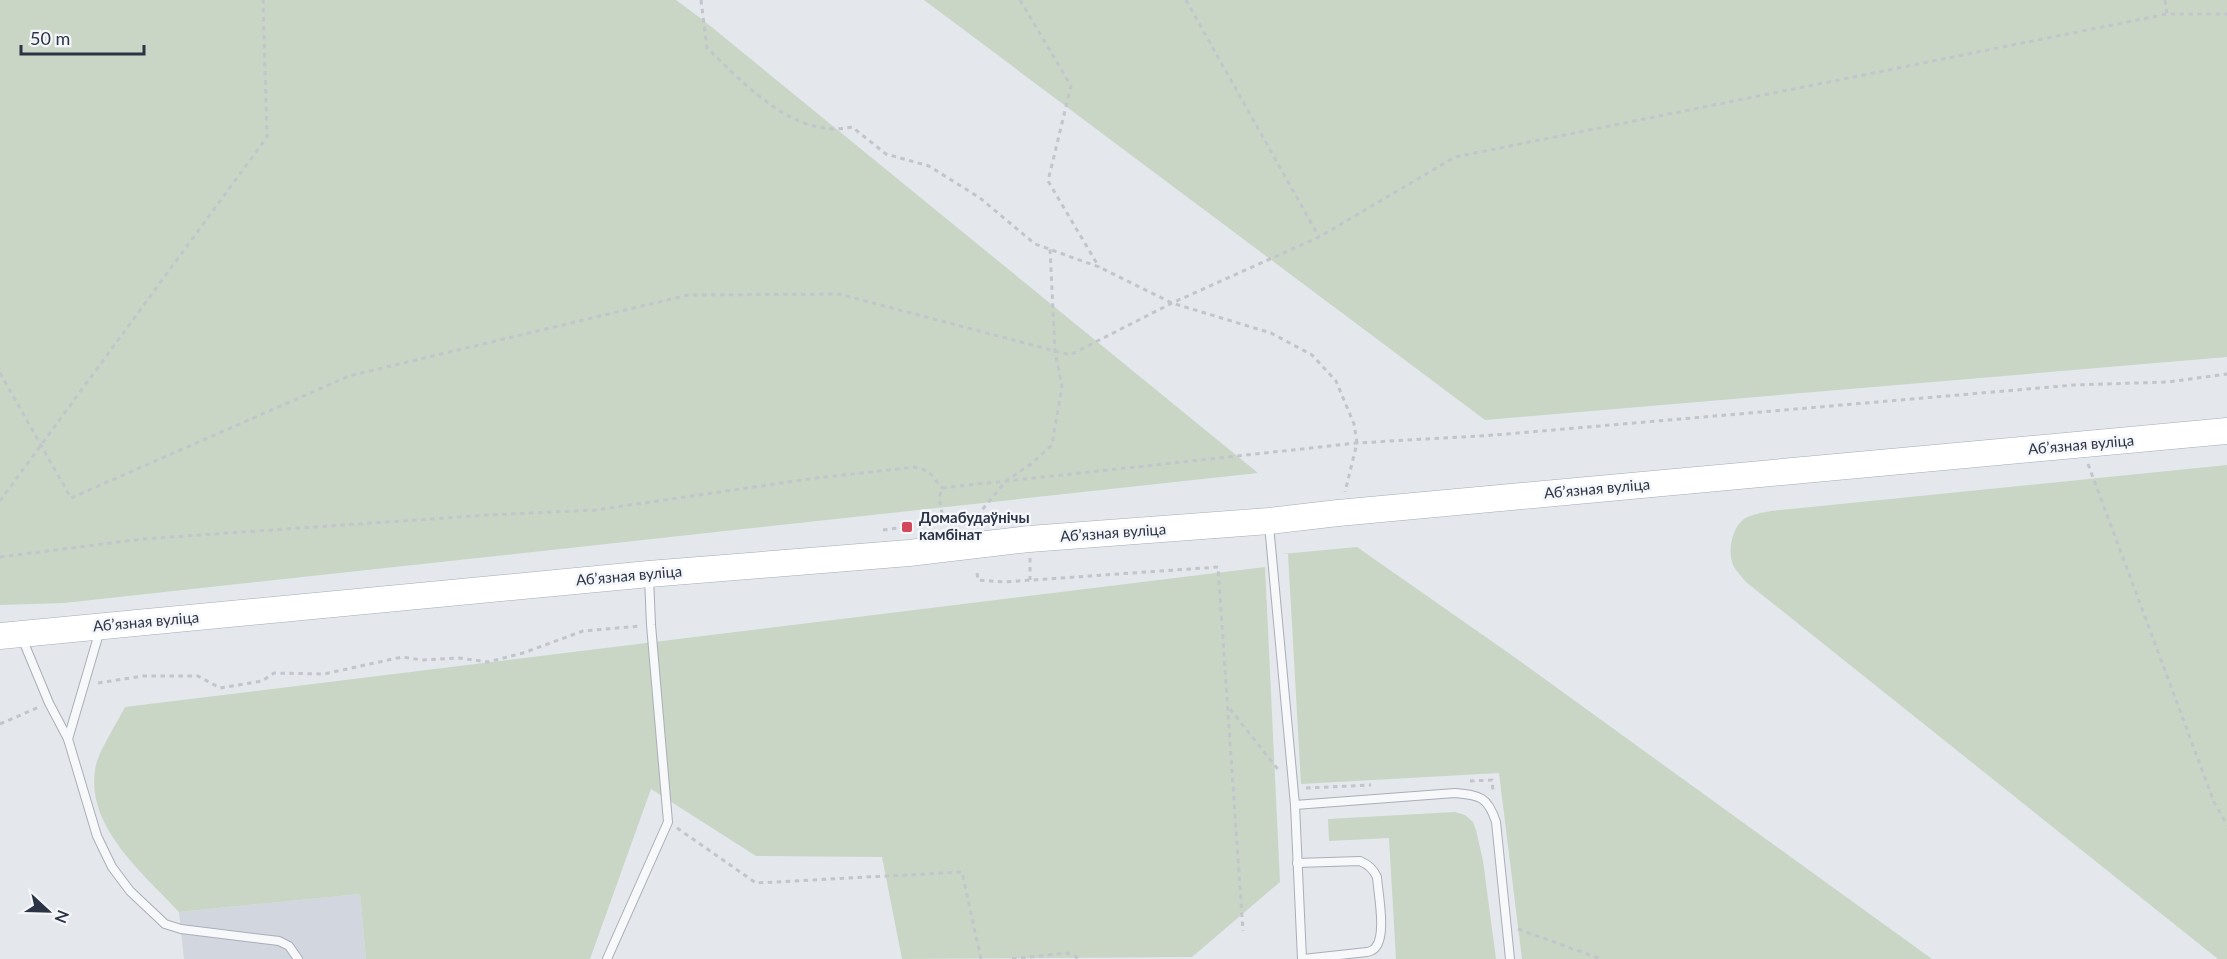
<svg xmlns="http://www.w3.org/2000/svg" width="2227" height="959" viewBox="0 0 2227 959" font-family="Lato,sans-serif">
<style>
.built{fill:#d2d6de}
.green{fill:#c9d6c5}
.lines{fill:none;stroke-linecap:round;stroke-linejoin:round}
.service-casing{stroke:#a9aeb7;stroke-width:10}
.primary-casing{stroke:#a3abb8;stroke-width:27}
.path{stroke:#c2c5cb;stroke-width:3;stroke-dasharray:4.5 4.5;stroke-linecap:butt}
.service{stroke:#f7f8fa;stroke-width:8}
.primary{stroke:#fff;stroke-width:26}
.poi-dot{fill:#d1495b;stroke:#f4f6f9;stroke-width:2}
.labels{text-anchor:middle;stroke-width:5;stroke-linejoin:round;paint-order:stroke}
.street-label{font-size:15px;fill:#2b3445;stroke:#f4f6f9}
.poi-label{font-size:15px;font-weight:bold;fill:#2b3445;stroke:#f4f6f9;text-anchor:start}
</style>
<rect width="100%" height="100%" fill="#e4e7ec"/>
<path class="built" d="M360 894 366 959H184L179 912Z"/>
<g class="green">
<path d="M0 0H676L703 20 1258 473 64 603 0 605Z"/>
<path d="M924 0H2227V357L1485 420Z"/>
<path d="M2227 465V959H2218L1746 582C1742 577 1737 572 1734 567 1727 553 1731 529 1744 519 1752 514 1761 513 1771 511Z"/>
<path d="M1357 547 1510 654 1932 959H1522L1499 773 1301 784 1288 554H1282Z"/>
<path d="M1265 567 1280 882 1192 957 902 959 882 857 756 856 651 789 590 959H366L360 894 179 912C143 873 83 825 96 765 99 751 118 721 125 707Z"/>
<path d="M1455 812 1465 815 1473 822 1476 830 1483 861 1496 959H1396L1389 838 1329 841 1328 819Z"/>
</g>
<g class="lines">
<defs>
<g id="service">
<path d="M1269 525 1295 805 1455 793C1480 795 1488 797 1496 822L1510 959"/>
<path d="M22 638 49 703 68 739 97 836 112 867 130 891 165 924 181 929 279 941 289 946 298 959"/>
<path d="M68 739 100 630"/>
<path d="M1295 805 1302 959"/>
<path d="M1297 863 1360 861C1369 865 1373 869 1377 877 1378 893 1387 936 1375 948 1374 950 1368 952 1367 952L1303 959"/>
<path d="M607 959 668 822 651 625 649 577"/>
</g>
<path id="primary" d="M0 636 649 574 909 553 1029 539 1269 521 1338 513 2227 431"/>
</defs>
<use href="#service" class="service-casing"/>
<use href="#primary" class="primary-casing"/>
<g class="path">
<path d="M701 0 707 48C744 83 794 140 852 127L886 154 929 166 980 198 1035 244 1099 267 1172 303 1271 333 1312 355 1336 381 1354 424 1357 443 1345 492"/>
<path d="M1020 0 1071 86 1048 181 1099 267"/>
<path d="M1186 0 1319 237"/>
<path d="M2165 0 2167 14"/>
<path d="M0 373 71 498 349 376 688 295 839 294 1070 355 1172 303 1319 237 1455 157 2167 14H2227"/>
<path d="M2088 464 2214 802 2227 825"/>
<path d="M0 501 267 137 263 0"/>
<path d="M944 523 939 498 942 488 1357 443 1495 435 2074 385 2168 382 2227 374"/>
<path d="M971 523 1007 480 1031 464 1052 445 1062 386 1055 351 1050 249"/>
<path d="M883 530 936 523 971 524"/>
<path d="M0 557 142 539 488 515 595 510 809 479 914 467 928 471 942 488"/>
<path d="M1030 558V580"/>
<path d="M977 573 978 580 1004 582 1218 567 1243 931"/>
<path d="M98 683 143 676H198L220 688 262 681 274 673 324 674 402 657 422 660 459 658 488 662 523 653 583 631 640 626"/>
<path d="M1230 709 1280 772"/>
<path d="M0 724 39 707"/>
<path d="M1470 781 1492 780 1493 791"/>
<path d="M1306 788 1371 785"/>
<path d="M677 828 756 883 962 872 981 959"/>
<path d="M1518 929 1601 959"/>
<path d="M1012 959 1067 953 1075 956 1078 959"/>
</g>
<use href="#service" class="service"/>
<use href="#primary" class="primary"/>
</g>
<rect class="poi-dot" x="901" y="521" width="12" height="12" rx="3"/>
<g class="labels">
<g class="street-label">
<text transform="translate(2081 445) rotate(-5)" y="5">Абʼязная вуліца</text>
<text transform="translate(1597 489) rotate(-5)" y="5">Абʼязная вуліца</text>
<text transform="translate(1113 533) rotate(-4)" y="5">Абʼязная вуліца</text>
<text transform="translate(629 576) rotate(-5)" y="5">Абʼязная вуліца</text>
<text transform="translate(146 622) rotate(-5)" y="5">Абʼязная вуліца</text>
</g>
<g class="poi-label">
<text x="919" y="523">Домабудаўнічы<tspan x="919" dy="17">камбінат</tspan></text>
</g>
</g>
<g transform="translate(48 911) rotate(112)" stroke="#f4f6f9" stroke-width="4.5" paint-order="stroke">
<path d="M0-4.5L10 22L0 15L-10 22Z" fill="#2b3445"/>
<text y="-9" font-size="16" font-weight="bold" text-anchor="middle" fill="#2b3445">N</text>
</g>
<path d="M21 45v9h123v-9" fill="none" stroke="#2b3445" stroke-width="3"/>
<text x="30" y="45" font-size="18" fill="#2b3445" stroke="#f4f6f9" stroke-width="4.5" paint-order="stroke">50 m</text>
</svg>
